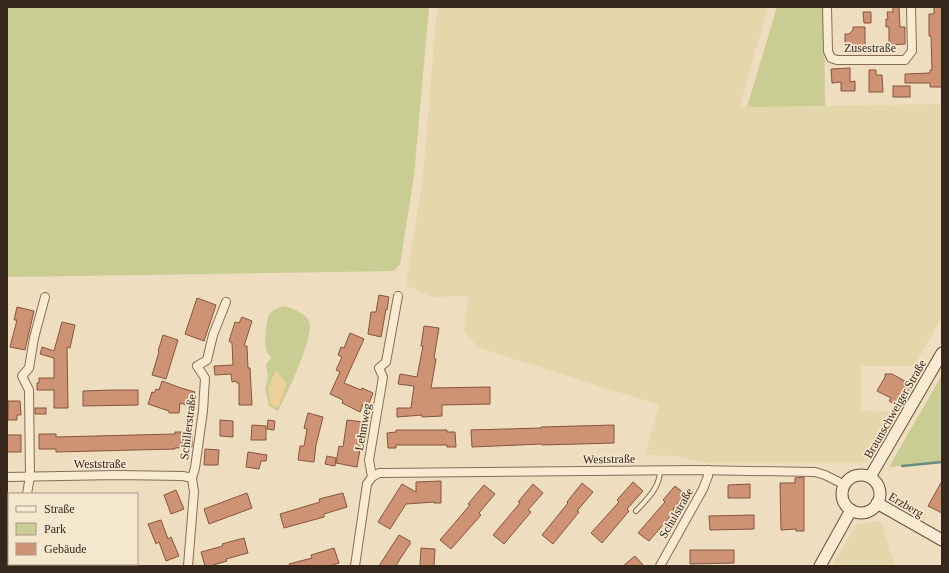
<svg xmlns="http://www.w3.org/2000/svg" width="949" height="573" viewBox="0 0 949 573" font-family="'Times New Roman',serif">
<style>
.farmland{fill:#e4d7ac}
.green{fill:#c9cc93}
.sand{fill:#ebd09b}
.lines{fill:none;stroke-linecap:round;stroke-linejoin:round}
.stream{stroke:#698d82;stroke-width:2.5}
.building{fill:#cd9374;stroke:#86553d}
.lane-casing{stroke:#876d57;stroke-width:6}
.street-casing{stroke:#876d57;stroke-width:10}
.secondary-casing{stroke:#684e3a;stroke-width:13}
.lane{stroke:#f9ebd2;stroke-width:4}
.street{stroke:#f9ebd2;stroke-width:8}
.secondary{stroke:#f9ebd2;stroke-width:11}
.labels{text-anchor:middle;stroke-width:3.5;stroke-linejoin:round;paint-order:stroke}
.street-label{font-size:12px;fill:#36271c;stroke:#f5e7ce}
</style>
<rect width="100%" height="100%" fill="#eeddbe"/>
<g class="farmland">
<path d="M437 7H768L740 105 747 107 942 104V316L914 366H861V411L900 412 866 462 850 463H710L697 461 677 456 645 455 659 405 477 347 464 329 469 296 431 297 406 285 423 176Z"/>
<path d="M881 521 895 566H832L857 524Z"/>
</g>
<g class="green">
<path d="M7 7H429L414 176 400 264 394 271 7 277Z"/>
<path d="M777 7H824L825 106 747 107Z"/>
<path d="M283 306C290 307 306 314 309 321 315 336 286 396 278 411L269 406 265 389 268 378 266 365 271 357C270 356 267 353 267 352 264 346 266 323 268 317 270 311 278 308 283 306Z"/>
<path d="M942 375V395L941 397 942 398V462L889 467Z"/>
</g>
<path class="sand" d="M276 370 287 384 278 408 271 404 268 388Z"/>
<g class="lines">
<path class="stream" d="M902 466 942 462"/>
</g>
<g class="building">
<path d="M893 7H899L900 27H905V44L889 45V27H886V19H888L887 12H893Z"/>
<path d="M934 7H942V87H930V83H905V74L930 73V70H932L931 36H929V14H934Z"/>
<path d="M863 12H871V23H864Z"/>
<path d="M853 27H865V46H845V34H849L853 30Z"/>
<path d="M850 68V82L855 81V91H841V82L832 83 831 69Z"/>
<path d="M869 70H876V75H882L883 92H869Z"/>
<rect x="893" y="86" width="17" height="11"/>
<path d="M379 295 389 297 387 310 386 309 381 337 368 334 371 312H376Z"/>
<path d="M197 298 216 305 204 341 185 334Z"/>
<path d="M17 307 34 311 25 350 10 347 17 320H14Z"/>
<path d="M242 317 252 321 244 346H247L248 368H250L252 405H239V383H237L236 381 232 382 231 374 215 375 214 366 233 365 232 343 229 341 235 322 239 323Z"/>
<path d="M62 322 75 325 70 348 67 347 68 408H54V390H37V383H39V378H54V358L40 354 42 347 54 351Z"/>
<path d="M424 326 439 328 434 358 436 359 431 388 490 387V404L442 405V416L422 417V415L397 417V408H411L414 386 398 384 400 374 417 377 423 346H421Z"/>
<path d="M350 333 364 339 344 383 361 390 362 388 373 393 368 406 363 404 360 412 342 403 343 400 330 394 340 372 336 370 342 357 338 355 341 347 344 348Z"/>
<path d="M163 335 178 340 166 379 152 375 159 352 158 351Z"/>
<path d="M885 374H892L912 385 900 407 889 401 891 398 877 391 885 377Z"/>
<path d="M162 381 181 388 195 392 190 406 180 403 179 413H169V411L148 404 152 392 154 393 156 389 159 390Z"/>
<path d="M113 390H138V405L83 406V391Z"/>
<path d="M8 401H20L21 415H17V420H8Z"/>
<rect x="35" y="408" width="11" height="6"/>
<path d="M308 413 323 417 316 445 314 462 298 460 300 446H304L307 429 304 428Z"/>
<path d="M220 420 233 421V437L220 436Z"/>
<path d="M268 420 275 421 274 430 267 429Z"/>
<path d="M347 420 363 422 361 439H362L357 467 336 463 339 446 343 447Z"/>
<path d="M252 425 266 426V440H251Z"/>
<path d="M614 425V443L542 445V444L472 447 471 430 541 428V427Z"/>
<path d="M396 430H447V432H455L456 447H447V445H396V448H388L387 433 396 432Z"/>
<path d="M175 432H192V447L175 448V449L56 452V449H39V434H56V437L175 434Z"/>
<rect x="7" y="435" width="14" height="17"/>
<path d="M205 449 219 450 218 465H204Z"/>
<path d="M248 452 267 455 266 461H261L259 469 246 467Z"/>
<path d="M327 456 336 458 335 466 325 464Z"/>
<path d="M804 477V531H796V529L781 530 780 483H795V478Z"/>
<path d="M441 481V503H434V502L406 504 390 529 378 522 402 484 416 492V482Z"/>
<path d="M942 481V513L928 506Z"/>
<path d="M633 482 643 491 627 509 629 511 602 543 591 533 619 502 617 500Z"/>
<path d="M582 483 593 492 577 511 579 512 553 544 542 535 568 503 567 502Z"/>
<path d="M533 484 543 493 528 510 531 512 504 544 493 535 520 503 518 502Z"/>
<path d="M750 484V498H728V485Z"/>
<path d="M484 485 495 494 479 513 481 515 451 549 440 540 470 505 468 504Z"/>
<path d="M675 486 685 494 673 509 675 511 649 541 638 533 665 502 663 500Z"/>
<path d="M176 490 184 509 171 514 164 495Z"/>
<path d="M247 493 252 508 209 524 204 509Z"/>
<path d="M343 493 347 507 324 514V517L284 528 280 514 320 502 319 499Z"/>
<path d="M754 515V529L710 530 709 516Z"/>
<path d="M161 520 168 539 171 537 179 556 166 561 159 542 156 544 148 524Z"/>
<path d="M399 535 410 541V544L400 559 396 566H379Z"/>
<path d="M244 538 248 553 226 559 227 561 210 566H205L201 552 223 546 222 544Z"/>
<path d="M334 548 339 563 329 566H290L289 564 312 558 311 555Z"/>
<path d="M421 548 435 549 434 566H420Z"/>
<path d="M690 550H734V563L690 564Z"/>
<path d="M635 556 644 566H623Z"/>
</g>
<g class="lines">
<defs>
<path id="lane" d="M636 511C647 499 660 488 660 470"/>
<g id="street">
<path d="M827 7 828 51 831 58 837 60H905L912 51 911 7"/>
<path d="M7 477 117 475 183 476 192 478"/>
<path d="M372 477 379 473 695 470 815 472 825 475 845 485"/>
<path d="M27 494 30 476 29 390 22 376 29 368 34 338 45 297"/>
<path d="M19 566V564"/>
<path d="M188 566 194 492 192 478 195 468 203 411 205 378 197 366 207 360 213 335 226 302"/>
<path d="M355 566 367 484 372 477 369 460 383 377 379 368 386 362 398 296"/>
<path d="M660 566 703 489 708 476V470"/>
</g>
<g id="secondary">
<circle cx="861" cy="494" r="19"/>
<path d="M870 477 942 353"/>
<path d="M877 503 942 540"/>
<path d="M820 566 851 510"/>
</g>
</defs>
<use href="#lane" class="lane-casing"/>
<use href="#street" class="street-casing"/>
<use href="#secondary" class="secondary-casing"/>
<use href="#lane" class="lane"/>
<use href="#street" class="street"/>
<use href="#secondary" class="secondary"/>
</g>
<g class="labels">
<g class="street-label">
<text x="870" y="52">Zusestraße</text>
<text transform="translate(895 409) rotate(-60)" y="4">Braunschweiger Straße</text>
<text transform="translate(188 427) rotate(-83)" y="4">Schillerstraße</text>
<text transform="translate(363 427) rotate(-80)" y="4">Lehmweg</text>
<text transform="translate(609 459) rotate(-1)" y="4">Weststraße</text>
<text x="100" y="468">Weststraße</text>
<text transform="translate(906 505) rotate(30)" y="4">Erzberg</text>
<text transform="translate(676 513) rotate(-60)" y="4">Schulstraße</text>
</g>
</g>
<rect width="949" height="573" fill="none" stroke="#36271c" stroke-width="16"/>
<rect x="8" y="493" width="130" height="72" fill="#f5e7ce" stroke="#a99a87"/>
<rect x="16" y="506" width="20" height="6" fill="#f9ebd2" stroke="#a99a87"/>
<text x="44" y="513" font-size="12" fill="#36271c">Straße</text>
<rect x="16" y="523" width="20" height="12" fill="#c9cc93" stroke="#a99a87"/>
<text x="44" y="533" font-size="12" fill="#36271c">Park</text>
<rect x="16" y="543" width="20" height="12" fill="#cd9374" stroke="#a99a87"/>
<text x="44" y="553" font-size="12" fill="#36271c">Gebäude</text>
</svg>
